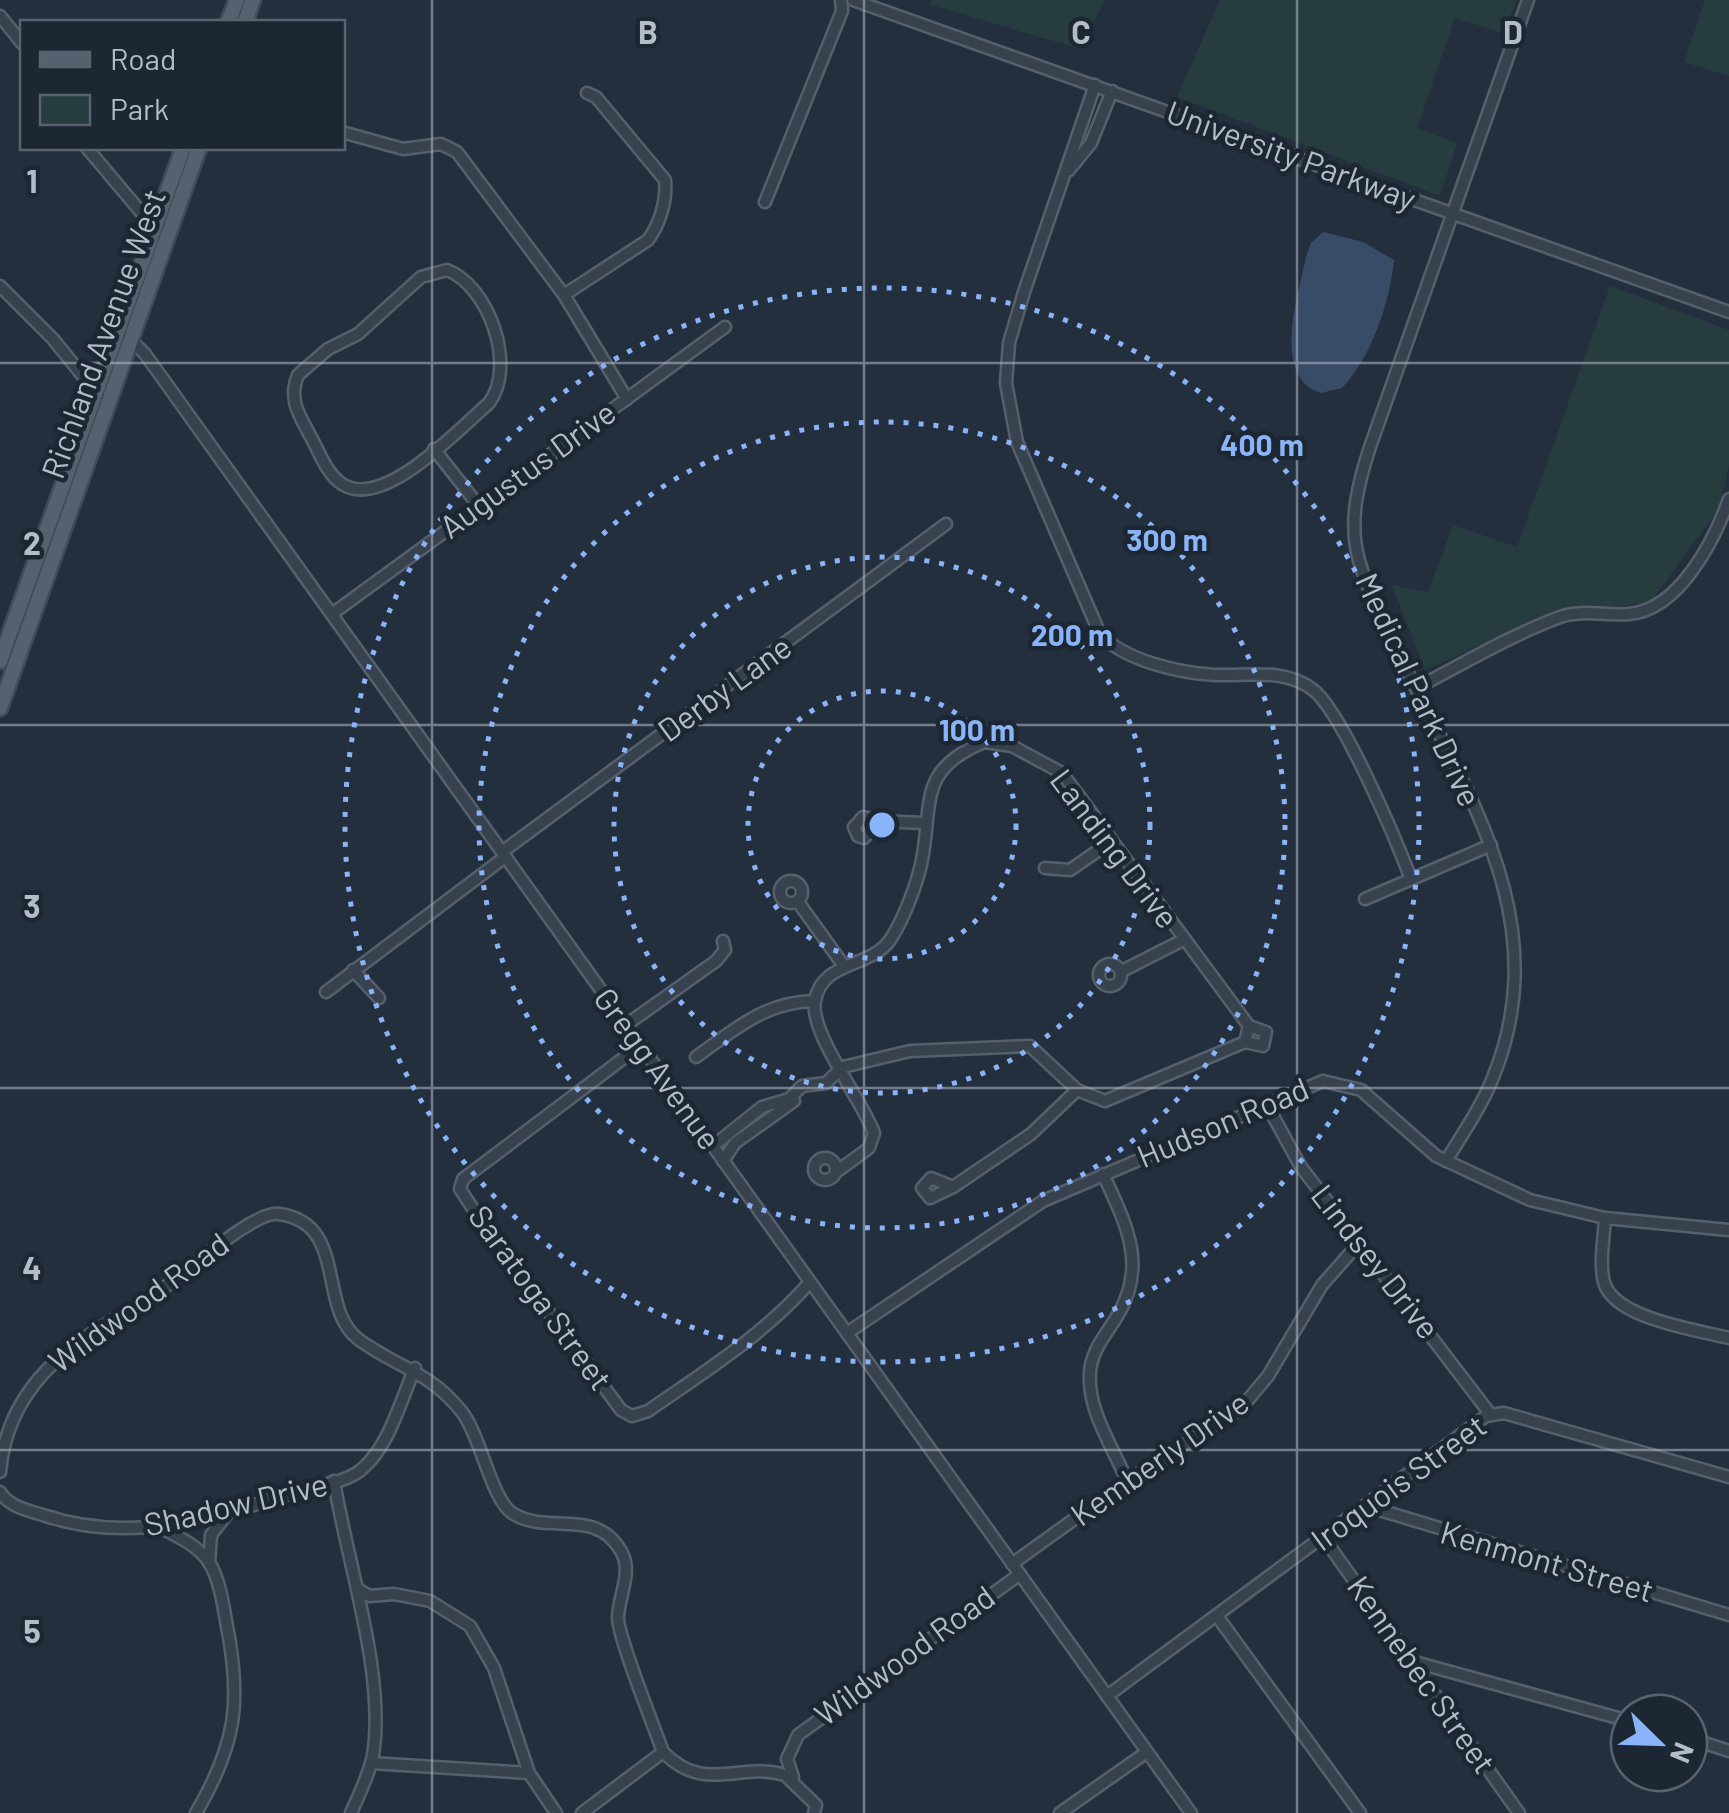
<svg xmlns="http://www.w3.org/2000/svg" width="1729" height="1813" viewBox="0 0 1729 1813" font-family="Barlow,sans-serif">
<style>
.green{fill:#263c3f}
.water{fill:#394c67}
.lines{fill:none;stroke-linecap:round;stroke-linejoin:round}
.minor-casing{stroke:#565f6c;stroke-width:15}
.major-casing{stroke:#414a57;stroke-width:19}
.minor{stroke:#38414e;stroke-width:10}
.major{stroke:#56606e;stroke-width:14}
.grid{fill:none;stroke:#b4bcc9;stroke-width:2.5;stroke-opacity:0.55}
.ring{fill:none;stroke:#8ab4f8;stroke-width:5;stroke-dasharray:5 10}
.labels{text-anchor:middle;stroke-width:9;stroke-linejoin:round;paint-order:stroke}
.street-label{font-size:32px;fill:#b4bcc9;stroke:#1d2633}
.grid-label{font-size:32px;text-anchor:middle;font-weight:bold;fill:#b4bcc9;stroke:#1d2633;stroke-width:9;stroke-linejoin:round;paint-order:stroke}
.centre{fill:#8ab4f8;stroke:#1d2633;stroke-width:5}
.ring-label{font-size:30px;text-anchor:middle;font-weight:bold;fill:#8ab4f8;stroke:#1d2633;stroke-width:9;stroke-linejoin:round;paint-order:stroke}
</style>
<rect width="100%" height="100%" fill="#242f3e"/>
<g class="green">
<path d="M932 0H1105L1080 49 929 4Z"/>
<path d="M1220 0H1517L1503 33 1455 18 1417 128 1457 143 1440 196 1177 97Z"/>
<path d="M1705 0H1729V76L1684 62Z"/>
<path d="M1610 286 1729 330V464L1719 509 1650 603 1557 611 1425 670 1392 585 1428 592 1453 525 1517 547Z"/>
</g>
<path class="water" d="M1323 232 1363 242 1394 260C1390 302 1371 358 1342 388L1321 393C1270 377 1299 293 1306 257L1311 243Z"/>
<g class="lines">
<defs>
<g id="minor">
<path d="M853 0 1729 312"/>
<path d="M0 16 22 43"/>
<path d="M1095 85 1024 292 1009 343 1006 383 1017 442 1100 634C1125 661 1180 673 1215 675 1246 676 1284 668 1312 689 1341 709 1397 842 1411 879"/>
<path d="M342 132 403 149 441 144 457 152 564 295 627 399"/>
<path d="M87 148 145 217 160 224"/>
<path d="M1069 170 1091 143 1112 91"/>
<path d="M765 202 842 11 841 0"/>
<path d="M447 270C489 286 517 366 489 403 459 429 383 511 342 484 327 474 320 454 312 439 301 418 287 400 298 375L328 349 358 334 421 277Z"/>
<path d="M0 286 53 339 99 396"/>
<path d="M564 295 648 240C660 224 667 200 665 180L596 97 587 93"/>
<path d="M128 337 145 354 1191 1813"/>
<path d="M434 449 478 505"/>
<path d="M332 614 725 327"/>
<path d="M1416 688C1463 664 1511 635 1560 617 1582 609 1607 616 1629 614 1679 610 1714 541 1729 499"/>
<path d="M863 817 879 821 864 838 858 836 854 827Z"/>
<path d="M879 821 924 823"/>
<path d="M502 852 946 524"/>
<path d="M1045 868 1070 870 1112 841"/>
<circle cx="791" cy="892" r="11"/>
<path d="M1365 899 1491 845"/>
<path d="M798 902 844 966"/>
<circle cx="1110" cy="975" r="11"/>
<path d="M353 970 379 998"/>
<path d="M1122 971 1183 940"/>
<path d="M326 992 505 857"/>
<path d="M626 1025 716 961 725 950 723 941"/>
<path d="M641 1045 463 1179 460 1189 477 1215 621 1410 632 1416 648 1411C704 1372 765 1334 810 1282"/>
<path d="M696 1057C735 1029 765 1002 814 1001"/>
<path d="M1267 1105 1301 1167 1491 1415"/>
<path d="M713 1146 762 1107 789 1099 802 1086 826 1083 843 1067 910 1051 1030 1046 1077 1090 1105 1101 1245 1042 1263 1046 1266 1032 1249 1026 1245 1042"/>
<circle cx="825" cy="1169" r="11"/>
<path d="M723 1161 735 1143 794 1101"/>
<path d="M1446 1161C1463 1133 1482 1106 1494 1075 1557 916 1462 787 1396 648 1357 563 1339 541 1370 447L1528 0"/>
<path d="M839 1170 869 1148 874 1133C861 1098 809 1032 815 1001 822 960 871 968 890 940 904 919 919 880 923 854 932 799 920 769 984 742L1012 746 1062 773 1249 1026"/>
<path d="M1103 1174C1126 1224 1149 1266 1116 1318 1105 1336 1091 1351 1090 1373 1087 1410 1113 1447 1127 1481"/>
<path d="M931 1178 953 1187 930 1198 922 1188Z"/>
<path d="M953 1187 1031 1134 1077 1090"/>
<path d="M1605 1218C1604 1238 1599 1263 1604 1282 1613 1318 1696 1330 1729 1338"/>
<path d="M847 1333 1043 1201 1323 1081 1361 1090 1436 1156 1530 1200 1605 1218 1729 1230"/>
<path d="M0 1472C7 1389 67 1343 137 1307 171 1288 250 1210 279 1214 348 1223 317 1307 358 1339 397 1368 428 1370 462 1412 481 1437 491 1498 512 1513 547 1536 595 1506 621 1551 633 1572 619 1594 618 1617 617 1635 655 1729 663 1752 705 1795 741 1761 785 1775L816 1805 814 1813"/>
<path d="M334 1481C347 1562 386 1675 373 1755 369 1776 359 1794 351 1813"/>
<path d="M0 1492C9 1507 30 1511 46 1516 133 1545 220 1516 305 1489 324 1484 347 1482 362 1469 389 1447 401 1399 415 1368"/>
<path d="M1366 1506 1729 1615"/>
<path d="M159 1527C177 1536 197 1545 209 1562 219 1578 223 1603 226 1621 242 1700 237 1743 196 1813"/>
<path d="M1323 1537 1519 1813"/>
<path d="M209 1563 211 1535 228 1513"/>
<path d="M1012 1564 1127 1481 1241 1408 1268 1376 1322 1285 1360 1242"/>
<path d="M358 1589 369 1596 394 1594 430 1601 470 1626 494 1668 529 1773 556 1813"/>
<path d="M1217 1616 1360 1813"/>
<path d="M1411 1661 1629 1721"/>
<path d="M1107 1696 1486 1416 1504 1413 1729 1477"/>
<path d="M1689 1738 1729 1751"/>
<path d="M371 1763 529 1773"/>
<path d="M793 1777 787 1759 798 1735 1020 1574"/>
<path d="M582 1813 663 1752"/>
<path d="M1060 1813 1147 1752"/>
</g>
<g id="major">
<path d="M228 22 237 0"/>
<path d="M245 22 253 0"/>
<path d="M0 661 183 148"/>
<path d="M0 708 199 148"/>
</g>
</defs>
<use href="#minor" class="minor-casing"/>
<use href="#major" class="major-casing"/>
<use href="#minor" class="minor"/>
<use href="#major" class="major"/>
</g>
<path class="grid" d="M432 0V1813M864 0V1813M1297 0V1813M0 363H1729M0 725H1729M0 1088H1729M0 1450H1729"/>
<g class="ring">
<circle cx="882" cy="825" r="134"/>
<circle cx="882" cy="825" r="268"/>
<circle cx="882" cy="825" r="403"/>
<circle cx="882" cy="825" r="537"/>
</g>
<g class="labels">
<g class="street-label">
<text transform="translate(1291 156) rotate(20)" y="11">University Parkway</text>
<text transform="translate(104 334) rotate(-70)" y="11">Richland Avenue West</text>
<text transform="translate(528 470) rotate(-36)" y="11">Augustus Drive</text>
<text transform="translate(725 689) rotate(-36)" y="11">Derby Lane</text>
<text transform="translate(1418 690) rotate(65)" y="11">Medical Park Drive</text>
<text transform="translate(1114 849) rotate(53)" y="11">Landing Drive</text>
<text transform="translate(657 1069) rotate(54)" y="11">Gregg Avenue</text>
<text transform="translate(1223 1123) rotate(-23)" y="11">Hudson Road</text>
<text transform="translate(1375 1262) rotate(52)" y="11">Lindsey Drive</text>
<text transform="translate(540 1298) rotate(54)" y="11">Saratoga Street</text>
<text transform="translate(139 1303) rotate(-36)" y="11">Wildwood Road</text>
<text transform="translate(1160 1459) rotate(-35)" y="11">Kemberly Drive</text>
<text transform="translate(1399 1483) rotate(-36)" y="11">Iroquois Street</text>
<text transform="translate(236 1505) rotate(-13)" y="11">Shadow Drive</text>
<text transform="translate(1547 1562) rotate(16)" y="11">Kenmont Street</text>
<text transform="translate(905 1656) rotate(-36)" y="11">Wildwood Road</text>
<text transform="translate(1421 1675) rotate(55)" y="11">Kennebec Street</text>
</g>
</g>
<g class="grid-label">
<text x="648" y="44">B</text>
<text x="1081" y="44">C</text>
<text x="1513" y="44">D</text>
<text x="32" y="193">1</text>
<text x="32" y="555">2</text>
<text x="32" y="918">3</text>
<text x="32" y="1280">4</text>
<text x="32" y="1643">5</text>
</g>
<circle cx="882" cy="825" r="15" class="centre"/>
<g class="ring-label">
<text x="1262" y="456">400 m</text>
<text x="1167" y="551">300 m</text>
<text x="1072" y="646">200 m</text>
<text x="977" y="741">100 m</text>
</g>
<rect x="20" y="20" width="325" height="130" fill="#1d2633" stroke="#59626f" stroke-width="2.5"/>
<rect x="40" y="52" width="50" height="15" fill="#56606e" stroke="#59626f" stroke-width="2.5"/>
<text x="110" y="70" font-size="30" fill="#b4bcc9">Road</text>
<rect x="40" y="95" width="50" height="30" fill="#263c3f" stroke="#59626f" stroke-width="2.5"/>
<text x="110" y="120" font-size="30" fill="#b4bcc9">Park</text>
<g transform="translate(1659 1743) rotate(113)"><circle r="48" fill="#1d2633" stroke="#59626f" stroke-width="2.5"/>
<path d="M0-8L18 38L0 25L-18 38Z" fill="#8ab4f8"/>
<text y="-15" font-size="28" font-weight="bold" text-anchor="middle" fill="#b4bcc9">N</text>
</g>
</svg>
